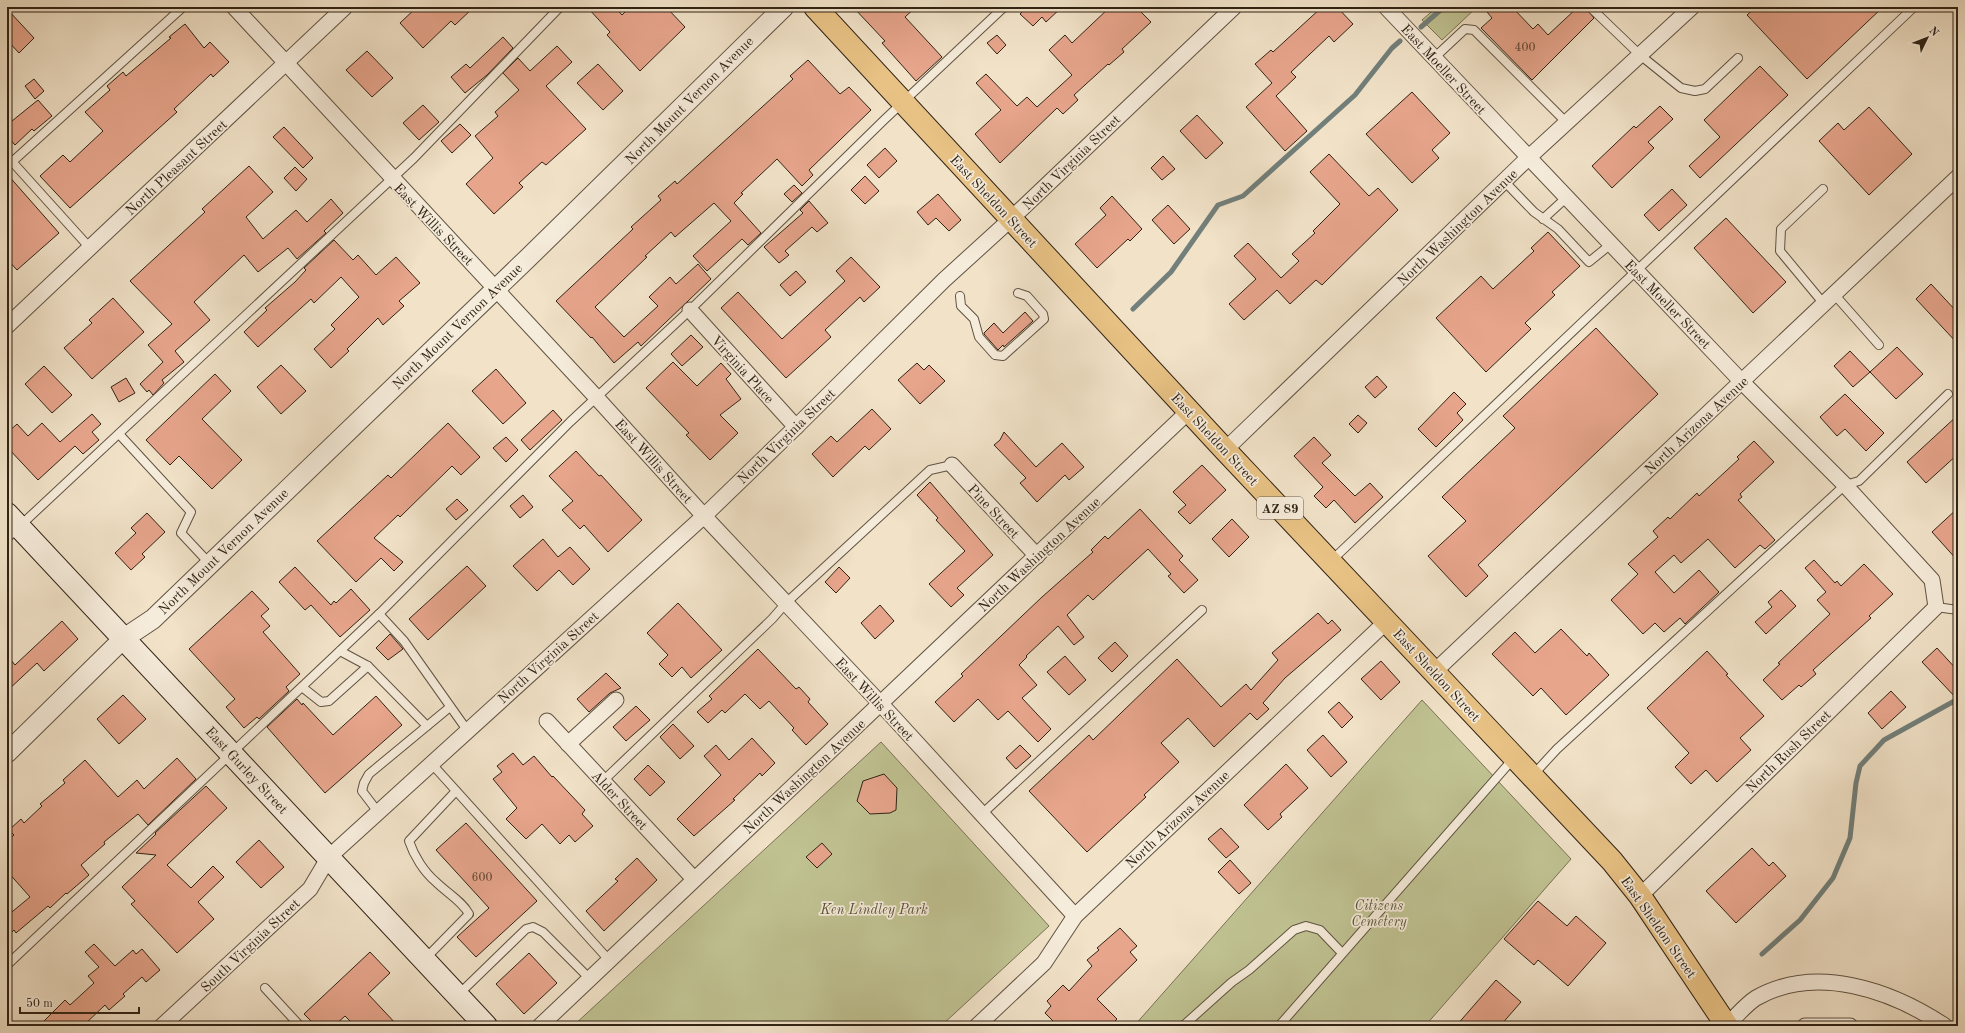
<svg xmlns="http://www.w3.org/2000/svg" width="1965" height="1033" viewBox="0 0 1965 1033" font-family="'Old Standard TT',serif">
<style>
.green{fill:#c0c292;stroke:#787254}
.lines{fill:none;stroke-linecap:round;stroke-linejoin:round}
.stream{stroke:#727f7a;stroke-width:5}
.building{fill:#e7a58c;stroke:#302315}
.service-casing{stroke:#605342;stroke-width:10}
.minor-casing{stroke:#605342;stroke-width:17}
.tertiary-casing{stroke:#605342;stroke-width:21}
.secondary-casing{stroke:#302315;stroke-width:24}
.primary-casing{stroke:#302315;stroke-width:24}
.service{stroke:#f6ecdb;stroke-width:8}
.minor{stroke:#f6ecdb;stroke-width:15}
.tertiary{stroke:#f6ecdb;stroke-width:19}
.secondary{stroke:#f6ecdb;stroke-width:22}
.primary{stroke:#e8c184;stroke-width:22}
.labels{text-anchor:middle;stroke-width:3.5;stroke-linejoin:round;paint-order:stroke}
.number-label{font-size:12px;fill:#5e4433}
.shield{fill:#f6ecdb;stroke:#6b5f50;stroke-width:1}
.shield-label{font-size:13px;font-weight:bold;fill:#302315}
.street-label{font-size:14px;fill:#302315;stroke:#f6ecdb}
.park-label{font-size:14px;font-style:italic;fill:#5b533a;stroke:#f6ecdb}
</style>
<rect width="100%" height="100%" fill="#f1e2c8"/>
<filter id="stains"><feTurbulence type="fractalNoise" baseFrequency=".005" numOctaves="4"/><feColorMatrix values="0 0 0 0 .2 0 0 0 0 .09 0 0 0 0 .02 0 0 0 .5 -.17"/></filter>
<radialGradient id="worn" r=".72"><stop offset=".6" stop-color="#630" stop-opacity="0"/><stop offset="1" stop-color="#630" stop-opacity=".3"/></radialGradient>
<g class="green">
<path d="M1437 7H1477L1442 40 1422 20Z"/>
<path d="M1422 700 1571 859 1425 1026H1134Z"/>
<path d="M881 742 1049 926 941 1026H573Z"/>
</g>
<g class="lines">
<g class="stream">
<path d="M1421 27 1444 7"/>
<path d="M1133 309 1171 272 1218 205 1243 196 1355 95 1392 48 1400 41"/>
<path d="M1762 954 1800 920 1833 878 1850 838 1856 783 1860 766 1884 740 1958 699"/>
</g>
</g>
<g class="building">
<path d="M417 7H474L455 25 451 21 423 48 400 23Z"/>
<path d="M587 7H615L622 15 630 7H666L685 27 640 71 607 35 610 32Z"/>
<path d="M853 7H916L905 17 942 57 916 81 882 43 885 41Z"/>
<path d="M1027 7H1062L1046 22 1042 17 1033 26 1020 14Z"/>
<path d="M1110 7H1136L1151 22 1122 49 1124 52 1109 65 1108 64 1074 95 1078 100 1063 114 1057 108 1000 163 975 134 1001 110 976 83 986 74 1017 106 1027 97 1037 107 1072 75 1049 50 1065 35 1072 43Z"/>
<path d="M1322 7H1337L1353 24 1334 42 1329 36 1291 72 1296 77 1276 96 1307 131 1285 151 1246 107 1272 83 1255 64 1271 50 1273 52Z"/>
<path d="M1483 7H1512L1533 29 1538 24 1548 35 1578 7H1585L1594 18 1532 80 1481 28 1492 18Z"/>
<path d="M1756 7H1883L1807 79 1747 15Z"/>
<path d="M7 9 34 38 19 53 7 40Z"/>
<path d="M185 24 204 48 210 42 229 62 213 77 211 74 174 109 177 112 70 208 40 176 63 155 70 162 103 131 85 112 110 90 107 86 123 72 126 76 171 38 169 37Z"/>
<path d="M997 35 1006 45 997 54 987 43Z"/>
<path d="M503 37 513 48 487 75 465 93 451 77 466 64 470 68Z"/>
<path d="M557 46 572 62 546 86 586 129 546 165 542 162 519 183 523 187 494 214 466 184 493 158 475 136 498 116 495 112 519 90 503 73 518 58 530 71Z"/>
<path d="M367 51 393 78 372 97 346 70Z"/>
<path d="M808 60 840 94 849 87 871 110 809 170 813 175 802 186 777 159 741 193 743 194 734 203 761 233 748 245 742 239 707 271 693 256 731 221 714 203 675 237 671 232 645 256 647 257 595 307 624 337 658 306 649 297 670 277 676 284 698 264 711 279 641 346 638 342 614 363 592 337 591 338 556 301 633 229 631 227 661 200 658 196 675 181 677 184 793 79 790 76Z"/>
<path d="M598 64 623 91 603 110 577 83Z"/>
<path d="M1760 66 1788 95 1700 178 1689 166 1720 137 1704 120Z"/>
<path d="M34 79 44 91 35 99 25 86Z"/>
<path d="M1412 92 1450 133 1432 150 1439 158 1412 183 1366 134Z"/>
<path d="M38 100 52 116 34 131 32 129 15 145 7 136V125Z"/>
<path d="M423 105 439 122 419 140 403 123Z"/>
<path d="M1660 106 1673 119 1648 142 1654 148 1612 188 1592 166 1634 126 1636 128Z"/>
<path d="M1869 107 1912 154 1869 195 1819 141 1838 123 1844 130Z"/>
<path d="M1197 115 1223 143 1206 159 1180 131Z"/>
<path d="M460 124 471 135 452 153 441 141Z"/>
<path d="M284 127 313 158 303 168 273 137Z"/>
<path d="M885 148 897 161 879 178 867 165Z"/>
<path d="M1329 154 1369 196 1378 188 1398 210 1322 285 1316 280 1290 304 1277 290 1244 320 1229 304 1256 279 1234 256 1248 243 1281 278 1299 261 1292 254 1315 233 1313 231 1340 204 1310 172Z"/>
<path d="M1163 156 1175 169 1162 180 1151 168Z"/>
<path d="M249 166 273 192 246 217 263 239 296 210 307 222 331 199 343 213 324 231 326 233 297 259 288 248 258 272 244 255 194 302 210 320 175 351 184 362 162 380 164 383 153 395 149 390 147 392 140 384 163 362 148 345 172 324 130 281 205 212 202 209Z"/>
<path d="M295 167 307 179 296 191 284 178Z"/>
<path d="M7 174 59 233 17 270 7 259Z"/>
<path d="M865 176 879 191 865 204 851 190Z"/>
<path d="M794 185 802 193 792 202 784 194Z"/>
<path d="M1672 189 1687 205 1659 231 1644 215Z"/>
<path d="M938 194 961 220 949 231 936 218 928 225 917 212Z"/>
<path d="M1112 196 1142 229 1130 241 1128 239 1097 268 1075 244 1106 215 1100 208Z"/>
<path d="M809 201 828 223 817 232 812 227 785 251 789 255 779 263 764 247 803 213 800 210Z"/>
<path d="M1168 205 1190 229 1174 244 1152 220Z"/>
<path d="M1726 218 1786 282 1753 313 1694 248Z"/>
<path d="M1548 232 1580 266 1552 292 1555 295 1525 323 1531 329 1486 372 1436 318 1481 276 1493 289 1534 251 1531 248Z"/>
<path d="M334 240 353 260 358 255 376 275 396 257 420 283 399 301 404 306 383 325 378 318 347 349 349 351 331 368 314 349 335 329 331 325 359 297 341 277 314 303 311 299 258 347 244 332 267 310 265 308 295 282 306 270 304 268Z"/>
<path d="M851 257 880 287 864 302 860 297 825 330 831 337 786 378 721 308 738 292 782 339 845 281 836 271Z"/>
<path d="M796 271 806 282 790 296 780 285Z"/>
<path d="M1931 284 1958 313V344L1916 299Z"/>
<path d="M113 298 144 332 92 379 64 348 92 323 89 320Z"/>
<path d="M1025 312 1033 321 1004 347 1003 345 998 350 984 334V333L994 323 1003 333Z"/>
<path d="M1596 328 1658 394 1478 565 1488 576 1466 597 1428 556 1466 521 1442 497 1515 428 1503 416Z"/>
<path d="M691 335 703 347 682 366 671 354Z"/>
<path d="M1897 347 1923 374 1896 399 1870 372Z"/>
<path d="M1850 351 1870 372 1853 387 1834 366Z"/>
<path d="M673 362 697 386 721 363 731 374 726 379 741 399 720 415 738 433 710 460 686 435 689 433 646 388Z"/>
<path d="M917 363 924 370 929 365 945 381 920 404 898 380Z"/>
<path d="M281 365 306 391 281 414 257 387Z"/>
<path d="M44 366 72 395 52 413 25 384Z"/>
<path d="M496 369 526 403 503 424 472 391Z"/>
<path d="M215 374 231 391 202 419 242 460 212 489 179 456 170 465 146 440Z"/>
<path d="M1377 376 1387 387 1375 398 1365 387Z"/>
<path d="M126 378 135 393 119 402 111 387Z"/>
<path d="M1454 392 1466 404 1457 413 1463 420 1436 447 1418 429Z"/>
<path d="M1845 394 1884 433 1866 451 1845 429 1837 436 1820 417Z"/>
<path d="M872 409 891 429 869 450 865 446 833 477 812 454 831 436 837 442Z"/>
<path d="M553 410 562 420 530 450 521 440Z"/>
<path d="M92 414 101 424 92 432 99 440 83 454 75 446 38 480 7 447V433L17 424 28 436 42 423 60 442Z"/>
<path d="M1358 415 1367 423 1358 433 1349 424Z"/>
<path d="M1958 415V454L1926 483 1907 462Z"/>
<path d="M448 423 480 457 461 475 452 466 400 517 398 515 374 538 403 562 394 571 381 558 356 582 317 541 388 475 391 478Z"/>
<path d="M1004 432 1036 467 1062 443 1084 467 1069 480 1065 475 1037 502 1020 483 1026 478 994 445 1000 440Z"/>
<path d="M506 437 518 450 506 462 493 448Z"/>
<path d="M1314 437 1331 455 1322 463 1355 496 1370 483 1383 497 1355 523 1334 500 1326 508 1314 496 1323 487 1294 456Z"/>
<path d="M1754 441 1774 462 1740 494 1742 497 1738 500 1775 540 1765 549 1760 545 1735 568 1708 539 1681 563 1674 555 1655 572 1674 593 1699 570 1719 592 1685 624 1680 618 1664 632 1655 623 1643 634 1611 600 1638 574 1628 564 1658 537 1653 531 1668 517 1670 519 1697 493 1699 496 1739 459 1737 457Z"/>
<path d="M576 451 599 476 601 475 642 520 608 552 584 525 580 529 562 510 573 501 549 476Z"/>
<path d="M1202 465 1226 490 1190 524 1178 512 1186 505 1173 492Z"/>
<path d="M930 482 993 555 957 588 964 595 951 607 929 584 965 551 936 520 938 518 917 495Z"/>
<path d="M523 495 533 507 520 518 510 506Z"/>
<path d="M457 499 468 510 456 520 446 509Z"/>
<path d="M1958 508V561L1932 532Z"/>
<path d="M1140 509 1183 556 1179 560 1198 580 1184 593 1168 576 1171 574 1148 549 1093 600 1088 595 1067 615 1084 637 1074 645 1058 626 1026 656 1027 657 1019 665 1037 685 1022 698 1051 729 1038 742 1008 711 998 720 978 699 954 722 935 702 963 676 961 674 1042 597 1093 552 1091 550 1105 536 1108 539Z"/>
<path d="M147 513 165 532 142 554 145 557 131 570 115 553 136 533 131 528Z"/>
<path d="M1232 519 1249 537 1229 557 1212 539Z"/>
<path d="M543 539 558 557 570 547 590 569 573 585 559 570 537 591 513 566Z"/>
<path d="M1814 560 1835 583 1837 581 1841 586 1864 564 1893 594 1869 616 1871 618 1813 670 1816 674 1801 687 1799 685 1782 700 1763 680 1780 664 1778 663 1830 614 1817 600 1826 592 1805 568Z"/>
<path d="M467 566 486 586 428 640 409 619Z"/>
<path d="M295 567 331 605 334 601 336 603 351 589 370 610 340 637 311 605 305 610 279 582Z"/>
<path d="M839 567 850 578 836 593 825 582Z"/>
<path d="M1781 590 1796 606 1766 634 1755 622 1772 607 1768 602Z"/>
<path d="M252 591 269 609 261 616 270 626 263 632 300 674 286 687 289 691 259 719 257 717 244 728 226 707 235 699 189 649Z"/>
<path d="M678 603 722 650 691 678 682 667 672 677 659 664 668 655 647 633Z"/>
<path d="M880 605 894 621 875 639 861 623Z"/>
<path d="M1318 613 1328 624 1332 620 1341 630 1285 678 1263 703 1269 709 1257 720 1250 713 1214 747 1188 718 1161 743 1179 762 1144 795 1146 797 1087 852 1029 791 1089 735 1093 740 1177 659 1221 707 1246 684 1251 690 1278 660 1272 653Z"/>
<path d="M62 621 78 639 44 671 37 663 7 691V655L15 665Z"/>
<path d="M1561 629 1587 656 1589 653 1609 675 1566 715 1541 688 1533 696 1492 654 1515 632 1535 653Z"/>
<path d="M390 634 403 649 388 660 376 648Z"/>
<path d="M1115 642 1128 656 1112 672 1098 658Z"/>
<path d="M1937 648 1958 671V700L1922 662Z"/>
<path d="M758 649 796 689 799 687 810 699 808 702 828 724 806 745 792 730 794 728 769 701 760 709 745 694 725 713 722 710 708 723 697 712 712 699 709 696Z"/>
<path d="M1707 651 1728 674 1726 675 1764 716 1740 738 1751 750 1717 782 1706 770 1691 784 1675 767 1689 753 1647 708Z"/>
<path d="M1065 656 1086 680 1069 695 1047 672Z"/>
<path d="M1381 661 1400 682 1381 700 1361 679Z"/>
<path d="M606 673 621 688 610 693 589 712 577 699Z"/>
<path d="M1891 691 1906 707 1882 729 1868 713Z"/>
<path d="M123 695 146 719 119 744 97 719Z"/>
<path d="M376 696 402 725 325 793 267 727 297 699 302 705 303 703 333 735Z"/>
<path d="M1339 702 1353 717 1342 728 1328 712Z"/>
<path d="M636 706 650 720 626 741 613 727Z"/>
<path d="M673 724 694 746 680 759 660 737Z"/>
<path d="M1323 735 1347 762 1331 777 1307 750Z"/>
<path d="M752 738 775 763 762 776 760 773 733 799 735 800 694 836 677 819 721 775 704 756 716 745 729 760Z"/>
<path d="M1020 745 1031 756 1016 769 1006 758Z"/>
<path d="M513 753 523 765 534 756 552 777 553 776 585 810 582 814 593 826 575 842 569 835 560 844 542 824 526 839 506 819 517 808 493 779 502 772 497 766Z"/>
<path d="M177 758 196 779 148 825 138 814 104 842 105 844 81 865 89 875 67 894 66 893 50 908 48 906 16 933 14 930 7 937V916L30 897 7 871V841L14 835 9 830 21 819 24 823 42 806 40 804 65 783 63 780 85 760 118 797 137 780 144 789Z"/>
<path d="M1286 764 1308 788 1280 814 1282 817 1268 830 1244 805Z"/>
<path d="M648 765 665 782 650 796 634 779Z"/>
<path d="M884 774 897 788 896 810 890 813 870 814 857 801 863 781Z"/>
<path d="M206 786 227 808 167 865 191 888 213 866 224 877 198 902 214 919 177 953 131 904 135 901 122 887 156 855 136 853 156 834 155 833Z"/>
<path d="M466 823 537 901 476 957 457 937 489 908 436 850Z"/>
<path d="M1221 828 1239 847 1226 858 1208 839Z"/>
<path d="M259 840 284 867 261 888 236 862Z"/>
<path d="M822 843 832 854 817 868 806 857Z"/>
<path d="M1752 848 1769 866 1773 862 1786 876 1736 923 1706 891Z"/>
<path d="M637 858 657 880 604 931 586 911 618 881 615 879Z"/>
<path d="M1230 860 1251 883 1239 894 1218 872Z"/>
<path d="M1538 901 1567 926 1576 916 1606 943 1568 986 1538 960 1534 965 1504 939Z"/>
<path d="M1120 928 1137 946 1130 952 1137 960 1097 999 1117 1019 1110 1026H1058L1045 1013 1051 1006 1047 1001 1063 985 1069 991 1092 966 1087 960 1099 950 1097 948Z"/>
<path d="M94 944 115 966 133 950 136 954 142 949 160 970 146 982 142 977 123 994 125 996 109 1010 105 1005 83 1026H39L65 1000 70 1005 94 983 88 976 99 967 85 952Z"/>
<path d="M370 952 390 973 368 994 398 1026H355L345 1016 334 1026H316L304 1014Z"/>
<path d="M529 953 557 983 524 1014 496 984Z"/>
<path d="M1496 980 1521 1002 1500 1026H1456Z"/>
</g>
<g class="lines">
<defs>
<g id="service">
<path d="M1590 7 1640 55 1681 88 1695 91 1705 89 1738 58"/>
<path d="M1434 58 1465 29 1474 30 1567 123"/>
<path d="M7 156 90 248"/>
<path d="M12 162 183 7"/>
<path d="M1504 181 1534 212 1558 229 1589 262 1611 244"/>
<path d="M1823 189 1781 229 1780 251 1824 304"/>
<path d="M1543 219 1567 197"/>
<path d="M1834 294 1879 345"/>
<path d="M960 296 961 306 974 319 979 337 995 355 1003 356 1044 319 1043 314 1027 296 1018 293"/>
<path d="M119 434 191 512 181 533 210 564"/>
<path d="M7 538 414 158 560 7"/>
<path d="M1331 561 1914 7"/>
<path d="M1936 607 1958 610"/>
<path d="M379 614 404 641 467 730"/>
<path d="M368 666 427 726"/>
<path d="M302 687 321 702 329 701 368 666 340 651"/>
<path d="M431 763 609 960"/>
<path d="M1533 775 1557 749 1845 485 1859 481 1948 394"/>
<path d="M603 781 772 619 786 603 930 470 952 465"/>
<path d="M378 812 362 791 364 783 369 774 450 707"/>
<path d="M982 814 1202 610"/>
<path d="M425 959 469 914C462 901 447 893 436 882 424 872 414 856 409 841L456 791"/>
<path d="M7 965 379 614 570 422 690 310 884 120 1004 7"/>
<path d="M265 988 300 1026"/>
<path d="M458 995 526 929 533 927 543 932 590 979"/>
<path d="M1183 1026 1232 982 1249 970 1294 930 1306 926 1320 930 1342 953"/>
<path d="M1279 1026 1513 759"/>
</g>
<g id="minor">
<path d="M234 7 596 397 704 516 893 717 1075 916"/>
<path d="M1386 7 1742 382 1845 485 1932 580 1936 607 1640 896"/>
<path d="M690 310 796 427"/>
<path d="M7 326 345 7"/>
<path d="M1225 450 1528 158 1692 7"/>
<path d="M952 465 1037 556"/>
<path d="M1433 673 1958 177"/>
<path d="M547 721 694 879"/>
<path d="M568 744 616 700"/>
<path d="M1727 1025C1736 1017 1745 1005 1756 998 1816 964 1891 990 1945 1026"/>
<path d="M162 1026 310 889 329 857 704 516 796 427 944 280 1011 219 1234 7"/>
<path d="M540 1026 1189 411"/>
<path d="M977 1026 1044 963 1075 916 1387 621"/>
<path d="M1805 1026H1850"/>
</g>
<path id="tertiary" d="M7 753 123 639 153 619 528 258 784 7"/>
<path id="secondary" d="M7 514 486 1026"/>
<path id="primary" d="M815 7 1225 450 1612 861 1640 896 1727 1026"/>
</defs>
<use href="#service" class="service-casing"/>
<use href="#minor" class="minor-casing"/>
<use href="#tertiary" class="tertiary-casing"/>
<use href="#secondary" class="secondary-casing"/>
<use href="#primary" class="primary-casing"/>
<use href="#service" class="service"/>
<use href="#minor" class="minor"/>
<use href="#tertiary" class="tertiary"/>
<use href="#secondary" class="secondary"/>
<use href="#primary" class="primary"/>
</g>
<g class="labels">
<g class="number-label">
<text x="1525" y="51">400</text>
<text x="482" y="881">600</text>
</g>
<rect class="shield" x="1257" y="497" width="46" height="22" rx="3"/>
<g class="shield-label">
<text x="1280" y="513">AZ 89</text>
</g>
<g class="street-label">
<text transform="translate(1444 69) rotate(47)" y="5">East Moeller Street</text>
<text transform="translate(689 100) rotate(-45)" y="5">North Mount Vernon Avenue</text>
<text transform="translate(1071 162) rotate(-44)" y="5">North Virginia Street</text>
<text transform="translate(176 167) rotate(-43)" y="5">North Pleasant Street</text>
<text transform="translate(994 201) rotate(47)" y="5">East Sheldon Street</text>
<text transform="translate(434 224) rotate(46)" y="5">East Willis Street</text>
<text transform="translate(1457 227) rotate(-44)" y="5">North Washington Avenue</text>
<text transform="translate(1668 304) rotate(46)" y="5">East Moeller Street</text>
<text transform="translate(457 326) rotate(-44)" y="5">North Mount Vernon Avenue</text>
<text transform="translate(743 369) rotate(48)" y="5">Virginia Place</text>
<text transform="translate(1696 425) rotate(-43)" y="5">North Arizona Avenue</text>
<text transform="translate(786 436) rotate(-44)" y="5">North Virginia Street</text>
<text transform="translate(1215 439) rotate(47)" y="5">East Sheldon Street</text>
<text transform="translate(654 461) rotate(48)" y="5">East Willis Street</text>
<text transform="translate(994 511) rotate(47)" y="5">Pine Street</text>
<text transform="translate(223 551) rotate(-44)" y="5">North Mount Vernon Avenue</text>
<text transform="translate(1039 554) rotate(-43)" y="5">North Washington Avenue</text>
<text transform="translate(548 657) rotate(-42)" y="5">North Virginia Street</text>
<text transform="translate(1437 675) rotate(47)" y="5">East Sheldon Street</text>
<text transform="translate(875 699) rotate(47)" y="5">East Willis Street</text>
<text transform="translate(1788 751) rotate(-44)" y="5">North Rush Street</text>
<text transform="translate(247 770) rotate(47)" y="5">East Gurley Street</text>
<text transform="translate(804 776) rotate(-43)" y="5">North Washington Avenue</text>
<text transform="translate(620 800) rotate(47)" y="5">Alder Street</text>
<text transform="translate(1177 819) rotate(-43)" y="5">North Arizona Avenue</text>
<text transform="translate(1659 927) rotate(55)" y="5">East Sheldon Street</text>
<text transform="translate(250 945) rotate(-43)" y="5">South Virginia Street</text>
</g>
<g class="park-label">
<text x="1379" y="910">Citizens<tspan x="1379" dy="16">Cemetery</tspan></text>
<text x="874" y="914">Ken Lindley Park</text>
</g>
</g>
<rect width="1965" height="1033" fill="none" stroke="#f1e2c8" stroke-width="24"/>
<rect x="8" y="8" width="1949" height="1017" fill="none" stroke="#302315" stroke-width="2"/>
<rect x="12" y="12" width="1941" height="1009" fill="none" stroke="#302315"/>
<g transform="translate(1927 38) rotate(47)" stroke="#f6ecdb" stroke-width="3" paint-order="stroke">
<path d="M0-3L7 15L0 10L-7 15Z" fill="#302315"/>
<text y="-6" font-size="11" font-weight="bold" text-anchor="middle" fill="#302315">N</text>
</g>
<path d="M20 1007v6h119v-6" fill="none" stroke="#302315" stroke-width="2"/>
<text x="26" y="1007" font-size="12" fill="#302315" stroke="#f6ecdb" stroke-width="3" paint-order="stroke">50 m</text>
<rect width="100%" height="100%" filter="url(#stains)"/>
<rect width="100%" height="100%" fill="url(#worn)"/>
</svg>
